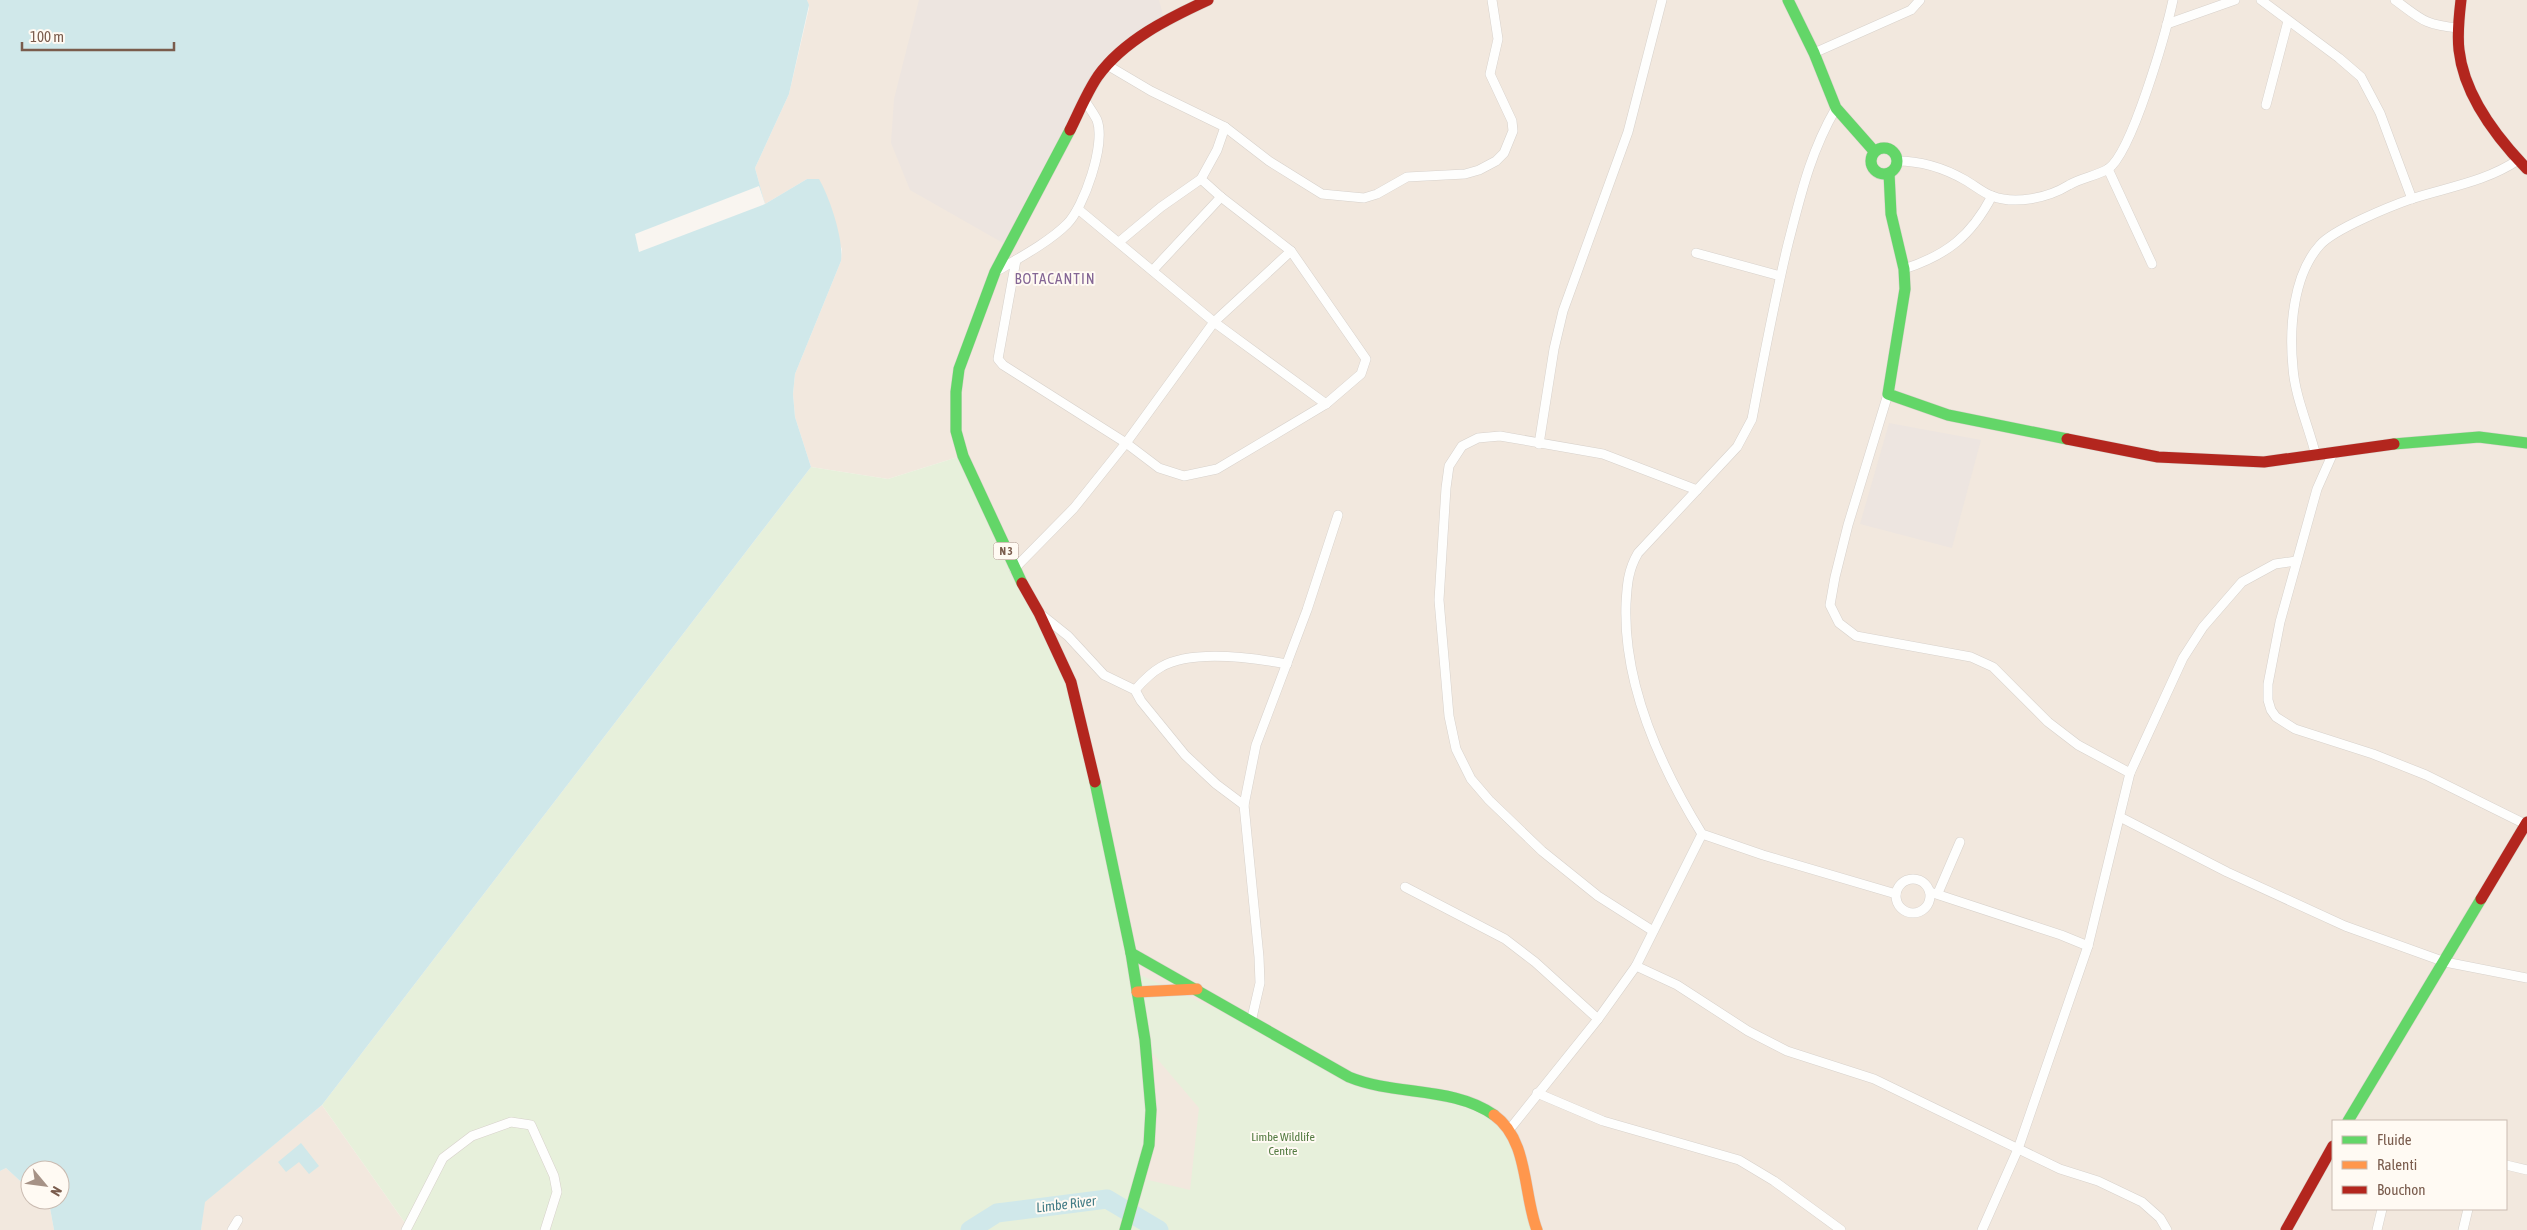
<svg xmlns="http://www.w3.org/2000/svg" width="2527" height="1230" viewBox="0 0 2527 1230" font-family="'Asap Condensed',sans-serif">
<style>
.residential{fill:#f2e8de;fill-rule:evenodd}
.industrial{fill:#ede5e0}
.green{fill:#e7f0db;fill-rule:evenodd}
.water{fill:#d0e8ea}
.pier{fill:#f9f5f0}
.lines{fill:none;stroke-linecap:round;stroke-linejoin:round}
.river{stroke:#d0e8ea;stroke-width:19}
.street-casing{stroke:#d7d1cb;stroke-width:10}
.fast-casing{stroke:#d9d2cb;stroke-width:12}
.slow-casing{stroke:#d9d2cb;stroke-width:12}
.jam-casing{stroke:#d9d2cb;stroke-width:12}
.street{stroke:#fefefd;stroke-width:9}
.fast{stroke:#63d668;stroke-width:11}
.slow{stroke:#ff974d;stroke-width:11}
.jam{stroke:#b3261e;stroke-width:11}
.labels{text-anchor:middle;stroke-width:4;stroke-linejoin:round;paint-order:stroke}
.shield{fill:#fffaf3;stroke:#a28b7f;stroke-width:1}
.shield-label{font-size:11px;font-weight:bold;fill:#7a5c4d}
.park-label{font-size:12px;fill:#537a41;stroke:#fffaf3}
.water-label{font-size:14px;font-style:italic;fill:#437c86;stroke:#fffaf3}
.quarter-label{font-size:15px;letter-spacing:1px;fill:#846695;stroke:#fffaf3}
</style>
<rect width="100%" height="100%" fill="#f9f5f0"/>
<g class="residential">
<path d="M807 0H2527V1230H1125L961 456 888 479 811 467 795 417 793 394 795 374 841 261 842 249 807 179 765 204 755 168 789 94 809 8ZM2333 1121H2506V1209H2333Z"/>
<path d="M322 1105 410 1230H201L204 1202Z"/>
<path d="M6 1168 30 1190V1200H41L50 1208 54 1230H0V1171Z"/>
</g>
<g class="industrial">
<path d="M919 0H1159L1164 19 1094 71 1003 243 910 190 891 143 894 99Z"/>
<path d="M1889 423 1981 440 1952 548 1860 524Z"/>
</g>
<path class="green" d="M961 456 1071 686 1134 972 1247 1023 1343 1080 1483 1109 1499 1120 1513 1144 1533 1230H410L322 1105 811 467 888 479ZM1143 1042 1199 1108 1190 1190 1140 1178 1151 1126Z"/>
<g class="water">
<path d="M0 0H807L809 5 789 94 755 168 765 204 807 179H819C830 198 844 240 841 261L795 374 793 394 795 417 811 467 322 1105 205 1202 201 1230H54L50 1208 41 1200H60V1170H30V1190L6 1168 0 1171Z"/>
<path d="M301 1143 319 1166 309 1174 299 1162 286 1172 278 1162Z"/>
</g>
<path class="pier" d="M759 186 765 204 639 252 635 234Z"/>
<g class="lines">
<path class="river" d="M970 1230 997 1213 1107 1199 1159 1230"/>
<defs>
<g id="street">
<path d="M2261 0 2339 58 2361 77 2380 113 2412 199"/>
<path d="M2395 0C2421 19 2424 25 2458 28"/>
<path d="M2167 24 2235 0"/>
<path d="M1814 53 1911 10 1920 0"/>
<path d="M1107 65 1151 91 1225 127 1269 161 1322 194 1364 198 1377 194 1407 177 1465 174 1479 170 1496 161 1504 153 1513 131 1512 121 1490 74 1498 39 1492 0"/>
<path d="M2266 105 2288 21"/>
<path d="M1836 108C1810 153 1801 194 1788 244 1774 302 1763 361 1752 419L1737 447 1638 553C1628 570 1627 585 1626 604 1623 685 1660 766 1702 834L1763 855 1896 894"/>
<path d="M1897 161C1922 161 1944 168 1965 180 1974 185 1983 193 1992 196 2015 205 2048 198 2069 185 2081 178 2096 176 2108 169 2132 153 2166 32 2173 0"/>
<path d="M2108 169 2152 264"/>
<path d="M1078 209 1214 322 1326 404"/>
<path d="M1119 242 1161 207 1201 179"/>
<path d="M1696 253 1780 276"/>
<path d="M1016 260 998 359 1003 365 1126 443 1159 468 1184 476 1217 469 1326 404 1361 374 1366 359 1291 251 1221 197 1201 179 1217 150 1225 127"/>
<path d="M1904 269C1947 255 1971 236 1992 196"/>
<path d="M1153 270 1221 197"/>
<path d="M997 271C1019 258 1049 242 1067 224 1084 207 1106 144 1097 120 1094 114 1089 107 1085 101"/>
<path d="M1888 394 1848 525 1835 577 1830 605 1839 623 1856 636 1971 657 1993 667 2048 722 2078 745 2130 773"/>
<path d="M1539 444 1554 349 1563 311 1628 132 1662 0"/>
<path d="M2333 453 2317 489 2280 622 2268 684V700L2271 710 2276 717 2295 729 2373 754 2426 775 2525 824"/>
<path d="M2316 456C2309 427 2295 397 2293 368 2289 328 2293 275 2320 245 2334 229 2391 206 2411 199 2448 187 2485 182 2518 160"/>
<path d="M1014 569 1074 508 1126 443 1214 322 1291 251"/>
<path d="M1043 616 1068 636 1104 675 1135 690 1141 701 1185 755 1216 784 1244 805"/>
<path d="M1135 690C1142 682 1152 672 1161 667 1192 649 1254 658 1287 664"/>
<path d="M2120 817 2227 872 2345 926 2445 962 2527 978"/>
<circle cx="1913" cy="896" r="17"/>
<path d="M1405 887 1505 939 1535 962 1598 1019"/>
<path d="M1930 892 2061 935 2088 946 2130 773 2183 658 2203 627 2242 582 2275 564 2296 561"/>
<path d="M1938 893 1960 842"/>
<path d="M1653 931 1598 896 1542 851 1489 800 1471 779 1456 749 1449 716 1439 600 1446 488 1449 466 1462 446 1478 438 1500 436 1603 454 1697 490"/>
<path d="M1636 966 1677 985 1748 1031 1787 1051 1874 1079 2060 1169 2098 1181 2142 1202 2160 1218 2167 1230"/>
<path d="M1251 1022 1260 983 1259 957 1244 805 1256 745 1307 610 1338 515"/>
<path d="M1537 1093 1603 1121 1739 1160 1774 1181 1841 1230"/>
<path d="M1509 1130 1598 1019 1636 966 1702 834"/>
<path d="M2506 1165 2527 1170"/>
<path d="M232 1230 238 1220"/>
<path d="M406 1230 443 1158 472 1136 511 1122 531 1125 554 1176 557 1192 545 1230"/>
<path d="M1982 1230 2018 1149 2088 946"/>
<path d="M2377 1230 2382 1209"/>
<path d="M2463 1230 2468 1209"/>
</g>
<g id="fast">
<path d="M1788 0 1814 53 1836 108 1874 151"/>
<circle cx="1884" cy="161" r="13"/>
<path d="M1889 173 1891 214 1904 269 1905 289 1888 394 1948 415 2067 439"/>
<path d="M2394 444 2479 437 2527 443"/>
<path d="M1022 583 963 456 956 431V392L959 369 995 272 1070 130"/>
<path d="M1095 782 1131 953 1145 1040 1151 1110 1149 1145 1125 1230"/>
<path d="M1131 953 1349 1077C1395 1096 1453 1086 1494 1115"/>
<path d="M2348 1121 2481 899"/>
</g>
<g id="slow">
<path d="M1137 992 1197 989"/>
<path d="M1494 1115C1529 1140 1523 1194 1537 1230"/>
</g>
<g id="jam">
<path d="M2461 0C2459 17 2457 33 2459 50 2464 95 2497 138 2527 169"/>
<path d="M1070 130C1079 112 1087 92 1098 76 1124 40 1169 18 1208 0"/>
<path d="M2067 439 2158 457 2264 462 2394 444"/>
<path d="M1022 583 1039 613 1071 682 1095 782"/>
<path d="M2481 899 2527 822"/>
<path d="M2286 1230 2333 1146"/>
</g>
</defs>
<use href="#street" class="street-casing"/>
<use href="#fast" class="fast-casing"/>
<use href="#slow" class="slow-casing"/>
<use href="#jam" class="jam-casing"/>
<use href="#street" class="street"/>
<use href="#fast" class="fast"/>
<use href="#slow" class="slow"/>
<use href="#jam" class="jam"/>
</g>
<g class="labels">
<rect class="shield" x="993.5" y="542.5" width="25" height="17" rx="4"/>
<g class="shield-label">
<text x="1006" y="555">N 3</text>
</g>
<g class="park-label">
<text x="1283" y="1141">Limbe Wildlife<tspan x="1283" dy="14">Centre</tspan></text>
</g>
<g class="water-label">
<text transform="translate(1066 1204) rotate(-7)" y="5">Limbe River</text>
</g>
<g class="quarter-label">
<text x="1055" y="284">BOTACANTIN</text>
</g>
</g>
<rect x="2332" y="1120" width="175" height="90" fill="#fffaf3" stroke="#cabbb1"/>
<rect x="2342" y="1136" width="25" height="8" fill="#63d668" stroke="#cabbb1"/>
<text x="2377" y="1145" font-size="15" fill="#7a5c4d">Fluide</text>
<rect x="2342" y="1161" width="25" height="8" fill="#ff974d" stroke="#cabbb1"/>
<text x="2377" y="1170" font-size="15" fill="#7a5c4d">Ralenti</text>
<rect x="2342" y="1186" width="25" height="8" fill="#b3261e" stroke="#cabbb1"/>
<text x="2377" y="1195" font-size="15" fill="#7a5c4d">Bouchon</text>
<g transform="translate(45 1185) rotate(119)"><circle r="24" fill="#fffaf3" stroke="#cabbb1"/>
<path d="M0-4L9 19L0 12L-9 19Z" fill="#a69286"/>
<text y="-8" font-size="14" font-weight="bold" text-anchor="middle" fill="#7a5c4d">N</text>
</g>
<path d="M22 42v8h152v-8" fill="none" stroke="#7a5c4d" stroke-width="2.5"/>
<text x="30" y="42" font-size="15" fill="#7a5c4d" stroke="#fffaf3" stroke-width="4" paint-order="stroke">100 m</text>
</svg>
